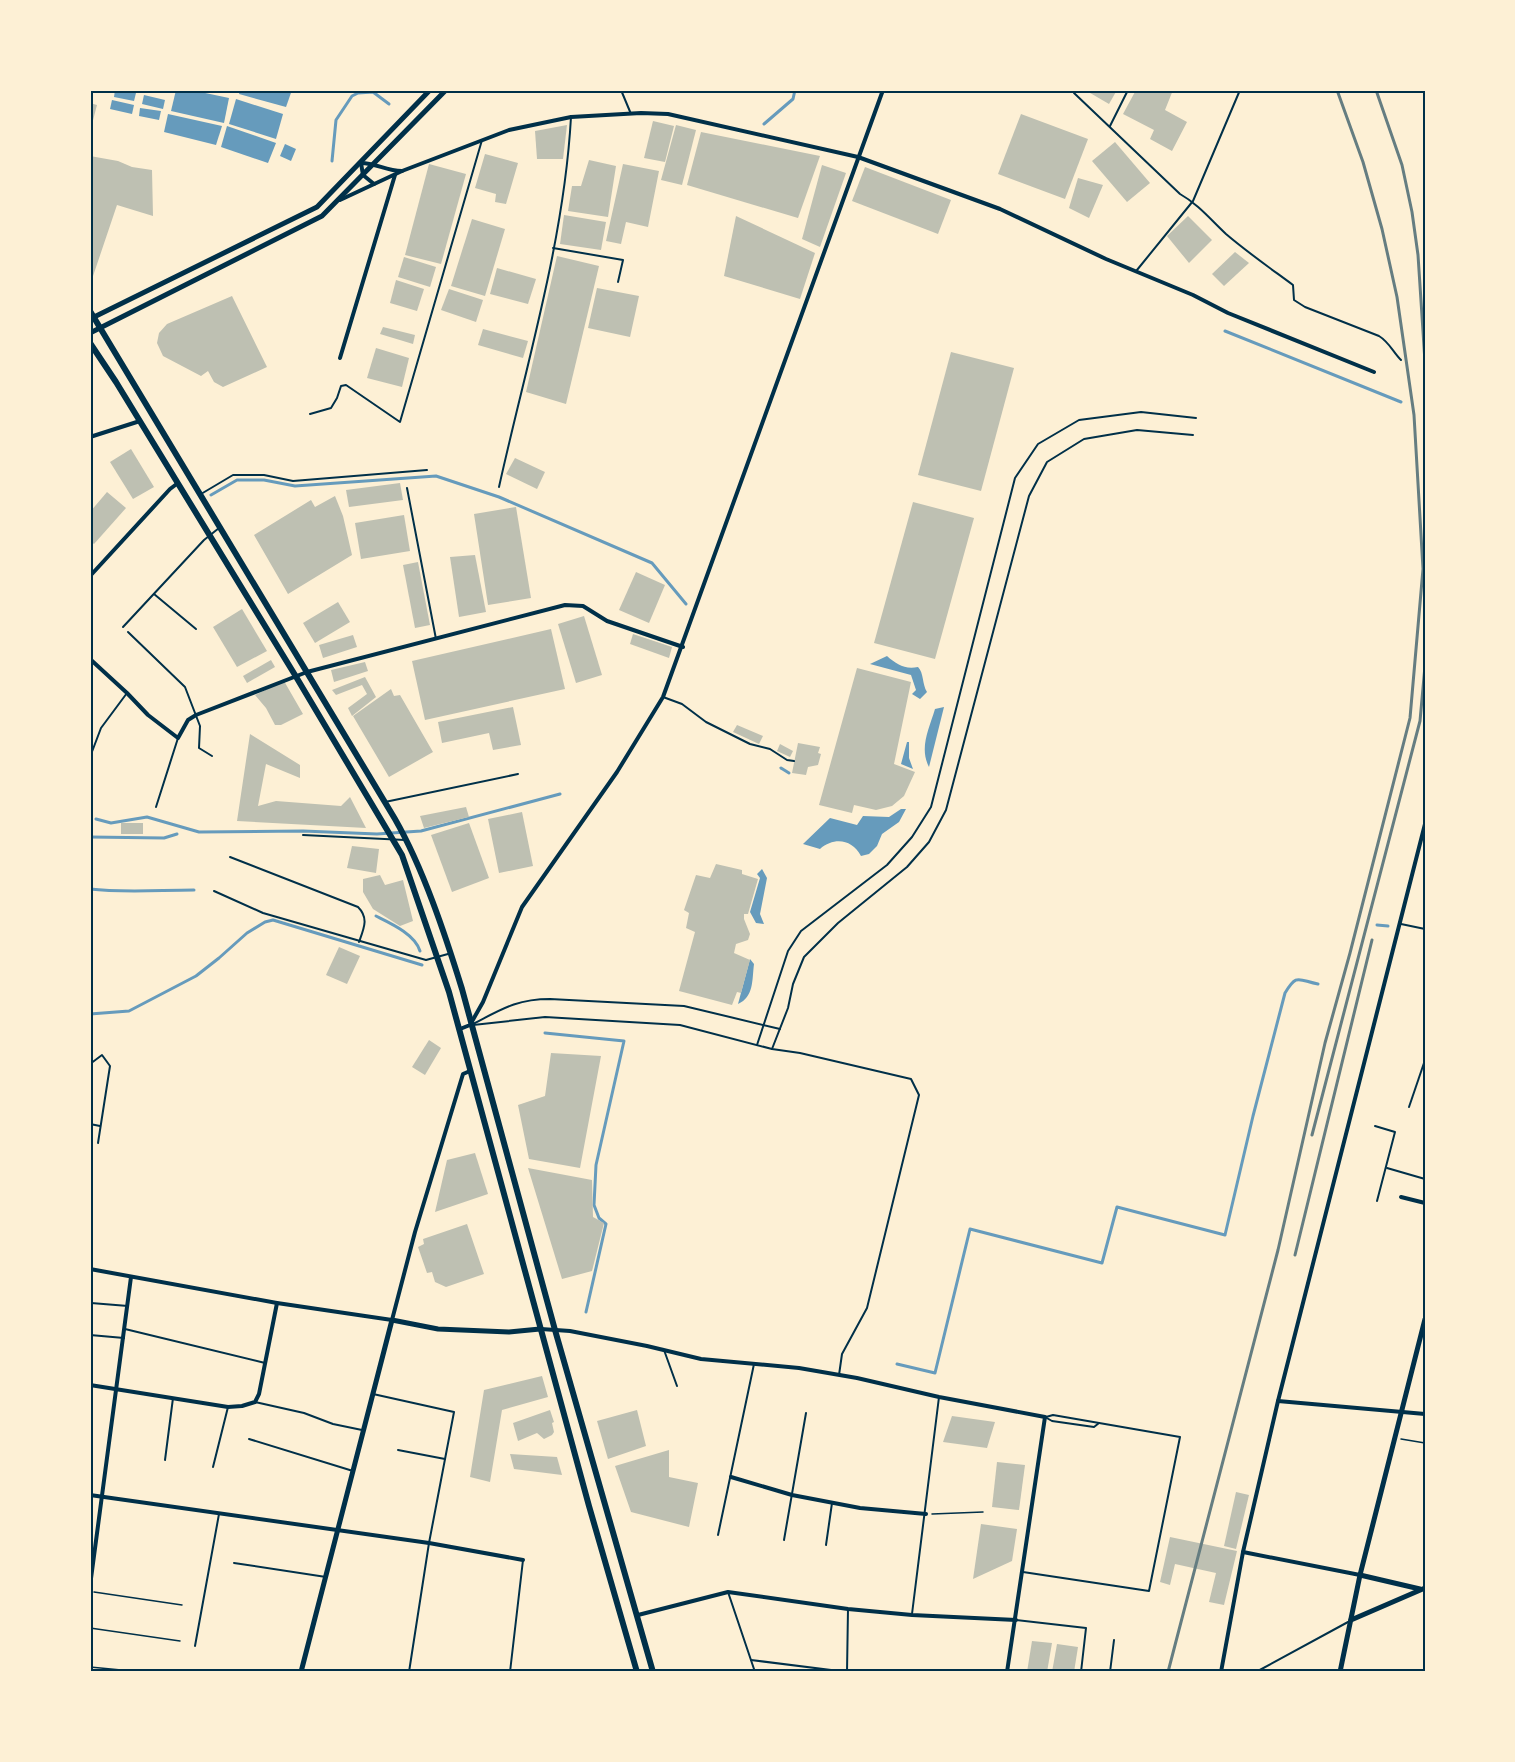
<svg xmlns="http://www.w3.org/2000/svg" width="1515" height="1762" viewBox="0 0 1515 1762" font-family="'Space Grotesk',sans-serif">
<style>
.water{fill:#669bbc}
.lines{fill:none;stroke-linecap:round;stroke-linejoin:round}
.stream{stroke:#669bbc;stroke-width:3}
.building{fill:#bec0b2}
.path{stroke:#003049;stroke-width:1.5}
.service{stroke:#003049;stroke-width:2}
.minor{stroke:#003049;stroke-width:4}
.tertiary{stroke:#003049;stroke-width:5}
.primary{stroke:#003049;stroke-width:6}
.rail{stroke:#657d81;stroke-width:3}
.neatline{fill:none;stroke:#003049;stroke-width:2}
</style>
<rect width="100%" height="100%" fill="#fdf0d5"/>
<g class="water">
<path d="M115 90 136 93 134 101 114 97Z"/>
<path d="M176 90H191L229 98 224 123 171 111Z"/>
<path d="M240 90H292L286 107 239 94Z"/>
<path d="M144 95 165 100 163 109 142 104Z"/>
<path d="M236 99 283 114 276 139 229 124Z"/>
<path d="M112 100 134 105 132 114 110 109Z"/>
<path d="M140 108 161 111 159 120 139 116Z"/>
<path d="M168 114 222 126 216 145 164 132Z"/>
<path d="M227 126 276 143 268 163 221 147Z"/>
<path d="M285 144 296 149 291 161 280 156Z"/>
<path d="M887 656C896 664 905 670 918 667 924 673 922 684 927 692L920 699 912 694 916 690 911 675 870 664Z"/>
<path d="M944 707 929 767C919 748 929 729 935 709Z"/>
<path d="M907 742H909V758L913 769 901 764Z"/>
<path d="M901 809H906L899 822 882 834 877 846 869 854 861 856C852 839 834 837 820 849L803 844 830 818 857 825 863 816 889 817Z"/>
<path d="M762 869 767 878 760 914 764 924 756 923 750 912 760 878 757 874Z"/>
<path d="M750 959 754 964C752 980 754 997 738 1004Z"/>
</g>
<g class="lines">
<g class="stream">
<path d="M764 124 793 99 795 90"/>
<path d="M332 161 336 120 352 96 358 93 373 92 389 104"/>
<path d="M1225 331 1401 402"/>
<path d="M211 495 237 480H264L295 486 436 476 499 497 652 563 686 604"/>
<path d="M781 768 789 773"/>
<path d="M96 819 111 823 147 817 199 832 303 831 377 834 421 831 560 794"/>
<path d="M90 837 164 838 177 834"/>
<path d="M90 889C123 893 160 890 194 890"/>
<path d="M376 916C390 923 415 934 420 951"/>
<path d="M1377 925 1388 926"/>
<path d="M90 1014 129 1011 196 976 219 958 247 933 265 922 273 920 422 965"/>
<path d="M545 1033 624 1041 596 1165 594 1205 599 1218 606 1224 586 1312"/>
<path d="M897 1364 935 1373 970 1229 1102 1263 1117 1207 1225 1235 1253 1116 1285 993C1297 973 1298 980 1318 984"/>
</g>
</g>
<g class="building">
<path d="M1085 90H1117L1109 104Z"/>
<path d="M1136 90H1173L1165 110 1187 122 1172 151 1150 139 1154 130 1123 114Z"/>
<path d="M90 103 97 105 91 128H90Z"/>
<path d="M1021 114 1088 139 1065 199 998 174Z"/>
<path d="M653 121 674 126 665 162 644 158Z"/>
<path d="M567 125 563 159H537L535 131Z"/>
<path d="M676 125 696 130 682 185 661 180Z"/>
<path d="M701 132 820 156 798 218 687 185Z"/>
<path d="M1115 142 1150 183 1127 202 1092 161Z"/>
<path d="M485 154 518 163 506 204 495 202 496 194 475 188Z"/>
<path d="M90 156 118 161 132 167 152 170 153 216 117 205 90 285Z"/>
<path d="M589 160 616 166 608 217 568 211 572 186H581Z"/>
<path d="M429 164 466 174 441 264 405 255Z"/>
<path d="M623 164 659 171 648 227 626 222 621 244 606 241Z"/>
<path d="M822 165 846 173 820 247 802 239Z"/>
<path d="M865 167 951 200 938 234 852 201Z"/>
<path d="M1078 178 1103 185 1089 218 1069 208Z"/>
<path d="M564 215 606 222 601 250 560 244Z"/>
<path d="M736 216 815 253 800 299 724 276Z"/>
<path d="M1188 216 1212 240 1189 263 1167 236Z"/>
<path d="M472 219 505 229 485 296 451 286Z"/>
<path d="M1235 252 1249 263 1224 286 1212 274Z"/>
<path d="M557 256 599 266 566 404 526 392Z"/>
<path d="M404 257 436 267 430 287 398 277Z"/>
<path d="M497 268 536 279 528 304 490 294Z"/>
<path d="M396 280 424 289 417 311 390 303Z"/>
<path d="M597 288 639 296 630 337 588 328Z"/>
<path d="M449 289 483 300 476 322 441 310Z"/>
<path d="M232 296 267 367 223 387 214 382 208 371 201 376 163 356 157 343 159 333 167 324Z"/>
<path d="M383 327 415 335 413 344 380 334Z"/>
<path d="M483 329 528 341 523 358 478 345Z"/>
<path d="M376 348 409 358 402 387 367 378Z"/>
<path d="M951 352 1014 368 981 491 918 475Z"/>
<path d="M131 449 154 487 133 499 110 462Z"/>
<path d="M515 458 545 472 537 489 506 474Z"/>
<path d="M400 483 403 500 349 507 346 490Z"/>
<path d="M107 492 126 508 94 544 90 541V512Z"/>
<path d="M335 496 343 516 352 555 288 594 254 535 311 500 315 507Z"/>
<path d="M913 502 974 518 935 659 874 643Z"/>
<path d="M516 507 531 598 488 605 474 514Z"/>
<path d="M404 515 410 551 361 559 355 523Z"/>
<path d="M475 555 486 612 459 617 450 557Z"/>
<path d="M418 562 430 625 415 628 403 565Z"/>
<path d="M636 572 665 585 649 623 619 610Z"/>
<path d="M338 602 350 622 315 643 303 623Z"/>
<path d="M242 609 267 651 237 667 213 627Z"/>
<path d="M584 616 602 675 576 683 558 624Z"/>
<path d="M551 629 565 689 425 720 412 661Z"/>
<path d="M633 634 672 647 669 658 630 644Z"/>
<path d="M353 635 357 647 323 658 319 645Z"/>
<path d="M271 660 275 667 247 683 243 676Z"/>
<path d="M365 662 368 671 334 682 331 670Z"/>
<path d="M857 668 911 682 894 764 915 772 904 796 892 806 876 810 854 805 852 813 819 805Z"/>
<path d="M365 677 376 697 352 716 348 708 367 694 362 685 336 695 332 690Z"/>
<path d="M284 681 303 714 281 725H275L266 708 255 695Z"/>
<path d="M391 689 394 696 400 695 433 752 389 777 353 716Z"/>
<path d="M513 707 521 745 493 750 489 733 442 743 438 722Z"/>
<path d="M737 725 763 736 759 744 733 732Z"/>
<path d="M250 734 300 765V778L266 764 258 806 276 801 341 806 350 797 366 828 237 821Z"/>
<path d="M798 743 820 747 818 753 821 754 818 765 808 767 806 775 792 773Z"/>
<path d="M780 744 793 751 790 757 777 751Z"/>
<path d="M466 807 469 817 424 828 420 816Z"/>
<path d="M522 812 533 866 499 873 488 819Z"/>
<rect x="121" y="823" width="22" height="11"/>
<path d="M469 823 489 878 452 892 431 835Z"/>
<path d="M352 846 379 849 376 873 347 868Z"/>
<path d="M716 864 742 870V874L758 879 748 914H744V919L750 934 748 940 736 944 734 953 750 960 741 993 737 992 732 1005 679 991 695 932 686 928 689 913 684 910 696 875 710 878Z"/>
<path d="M380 875 385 885 403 880 413 921 400 926 373 909 363 892V879Z"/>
<path d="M339 947 360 956 347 984 326 975Z"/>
<path d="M429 1040 441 1048 425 1075 412 1067Z"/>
<path d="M551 1053 601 1056 580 1168 529 1159 518 1105 545 1096Z"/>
<path d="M475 1153 488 1194 435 1212 447 1160Z"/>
<path d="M528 1168 592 1180 593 1217 604 1223 592 1271 562 1279Z"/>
<path d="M467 1224 484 1274 446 1287 435 1282 432 1272 427 1273 418 1247 424 1244 423 1239Z"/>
<path d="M542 1376 548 1397 502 1410 490 1482 470 1477 484 1390Z"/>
<path d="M550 1410 554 1422 552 1423 554 1432 552 1435 544 1439 537 1433 518 1441 513 1423Z"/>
<path d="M637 1410 646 1446 608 1459 597 1421Z"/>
<path d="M952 1416 995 1422 987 1448 943 1442Z"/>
<path d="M669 1450V1477L698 1483 689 1527 631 1512 615 1466Z"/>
<path d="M510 1454 557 1457 562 1475 514 1469Z"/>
<path d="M997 1462 1025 1465 1019 1510 992 1507Z"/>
<path d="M1236 1492 1249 1495 1236 1549 1224 1546Z"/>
<path d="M981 1524 1017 1529 1012 1561 973 1579Z"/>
<path d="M1170 1537 1237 1551 1224 1605 1209 1602 1216 1573 1175 1564 1170 1585 1160 1582Z"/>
<path d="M1032 1641 1052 1643 1047 1672H1027Z"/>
<path d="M1057 1644 1078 1647 1074 1672H1052Z"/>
</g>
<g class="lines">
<g class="path">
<path d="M1401 1439 1425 1443"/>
<path d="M932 1514 983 1512"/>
<path d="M94 1592 182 1605"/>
<path d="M90 1628 180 1641"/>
<path d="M90 1667 142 1672"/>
</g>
<g class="service">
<path d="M621 90 631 114"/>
<path d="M1075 90 1074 93 1180 194C1198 204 1211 220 1226 234 1247 252 1270 268 1293 285L1294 300 1305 307 1379 336C1389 342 1393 352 1401 360"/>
<path d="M1110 126 1128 90"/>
<path d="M553 248 623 260 618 282"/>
<path d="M1137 270 1193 201 1240 90"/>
<path d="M310 414 331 408 337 398 341 386 346 385 400 422 482 140"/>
<path d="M499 487C526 365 564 242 571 117"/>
<path d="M407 488 436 639"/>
<path d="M201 494 233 475H264L293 481 427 470"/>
<path d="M154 594 196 629"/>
<path d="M123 627 204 540 219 528"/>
<path d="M128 632 185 687 200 726 199 748 212 756"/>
<path d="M663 697 682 704 706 722 750 744 770 749 787 760 794 761"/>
<path d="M90 757 101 728 127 693"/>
<path d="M385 802 518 774"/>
<path d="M156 807 178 738"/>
<path d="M303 835 405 840"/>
<path d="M230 857 358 907C369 918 364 928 359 942"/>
<path d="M214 891 263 913 426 960 448 954"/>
<path d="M1401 924 1425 929"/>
<path d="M473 1024C502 1009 517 999 550 999L684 1006 780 1029"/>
<path d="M473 1025 545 1017 680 1025 772 1049 800 1053 911 1079 919 1095 867 1308 842 1354 839 1375"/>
<path d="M757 1045 788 951 801 931 887 865 912 837 931 807 1015 478 1038 444 1079 420 1141 412 1196 418"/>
<path d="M772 1049 788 1008 793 984 804 957 838 923 907 867 929 842 946 810 1029 496 1047 462 1084 439 1137 430 1193 435"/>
<path d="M90 1064 102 1055 110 1066 98 1143"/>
<path d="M1409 1107 1425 1060"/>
<path d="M90 1124 100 1126"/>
<path d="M1375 1126 1395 1132 1377 1201"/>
<path d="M1387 1168 1425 1179"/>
<path d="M91 1303 128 1306"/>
<path d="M125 1329 265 1363"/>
<path d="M90 1335 124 1338"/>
<path d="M664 1350 677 1386"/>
<path d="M373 1394 454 1412 429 1543 409 1672"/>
<path d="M255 1402 304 1413 333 1424 362 1430"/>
<path d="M1045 1417 1052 1421 1094 1427 1099 1423"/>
<path d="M249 1439 353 1471"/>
<path d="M398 1450 445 1459"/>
<path d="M165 1460 173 1398"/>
<path d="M213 1467 228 1407"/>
<path d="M718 1535 754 1364"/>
<path d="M784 1540 806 1413"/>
<path d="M826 1545 832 1503"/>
<path d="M234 1563 326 1577"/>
<path d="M1023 1572 1149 1591 1180 1437 1053 1415 1046 1417"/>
<path d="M728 1592 755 1672"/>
<path d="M912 1614 939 1397"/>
<path d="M1016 1620 1086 1628 1081 1672"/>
<path d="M195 1646 219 1514"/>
<path d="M751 1660 847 1672"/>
<path d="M510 1672 523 1560"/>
<path d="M847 1672 848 1609"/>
<path d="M1110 1672 1114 1640"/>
<path d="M1256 1672 1348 1622"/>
</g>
<g class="minor">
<path d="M374 184 363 175 361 163C376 163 386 171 402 171"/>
<path d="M340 200 402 171 509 130 571 117 641 113 668 114 858 157 1000 209 1106 259 1193 295 1228 313 1374 372"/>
<path d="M340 358 395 175"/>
<path d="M90 437 140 421"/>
<path d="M90 574 91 575 170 489 178 483"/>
<path d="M90 659 127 693 148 715 178 738 188 720 196 715 307 672 565 605 583 606 607 621 683 647"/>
<path d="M460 1029 470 1025 483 1002 522 907 617 772 663 697 883 90"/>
<path d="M1401 1197 1425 1203"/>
<path d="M90 1269 277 1303 392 1320 415 1232 463 1074 470 1071"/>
<path d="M541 1329 570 1331 647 1346 701 1359 799 1368 857 1378 939 1397 1045 1417 1007 1672"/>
<path d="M90 1385 228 1407 242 1406 255 1402 259 1394 277 1303"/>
<path d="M1278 1401 1425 1414"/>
<path d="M731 1477 792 1495 860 1508 926 1514"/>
<path d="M90 1495 429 1543 523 1560"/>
<path d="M1243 1552 1360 1575"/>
<path d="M90 1586 131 1277"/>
<path d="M638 1615 728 1592 848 1609 912 1615 1016 1620"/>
<path d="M1221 1672 1243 1552 1278 1401 1425 824"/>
</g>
<g class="tertiary">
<path d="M90 319 317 207 430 90"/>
<path d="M90 333 322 216 446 90"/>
<path d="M1360 1575 1420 1589"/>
<path d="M1351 1620 1425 1588"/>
<path d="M301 1672 392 1320 438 1329 509 1332 540 1329"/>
<path d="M1340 1672 1360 1575 1425 1319"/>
</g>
<g class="primary">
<path d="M90 311 395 819C423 868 445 934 462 989L555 1330 653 1672"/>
<path d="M90 343 116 382 295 675 402 855 449 992 589 1506 637 1672"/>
</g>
<g class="rail">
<path d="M1376 90 1402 165 1412 212 1418 255 1425 362"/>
<path d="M1312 1135 1420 721 1425 666"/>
<path d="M1295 1255 1372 940"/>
<path d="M1168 1672 1278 1250 1325 1043 1350 953 1410 718 1423 569 1414 415 1397 297 1382 229 1363 162 1337 90"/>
</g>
</g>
<rect width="1515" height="1762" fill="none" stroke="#fdf0d5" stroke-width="183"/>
<rect x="92" y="92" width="1332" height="1578" class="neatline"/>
</svg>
